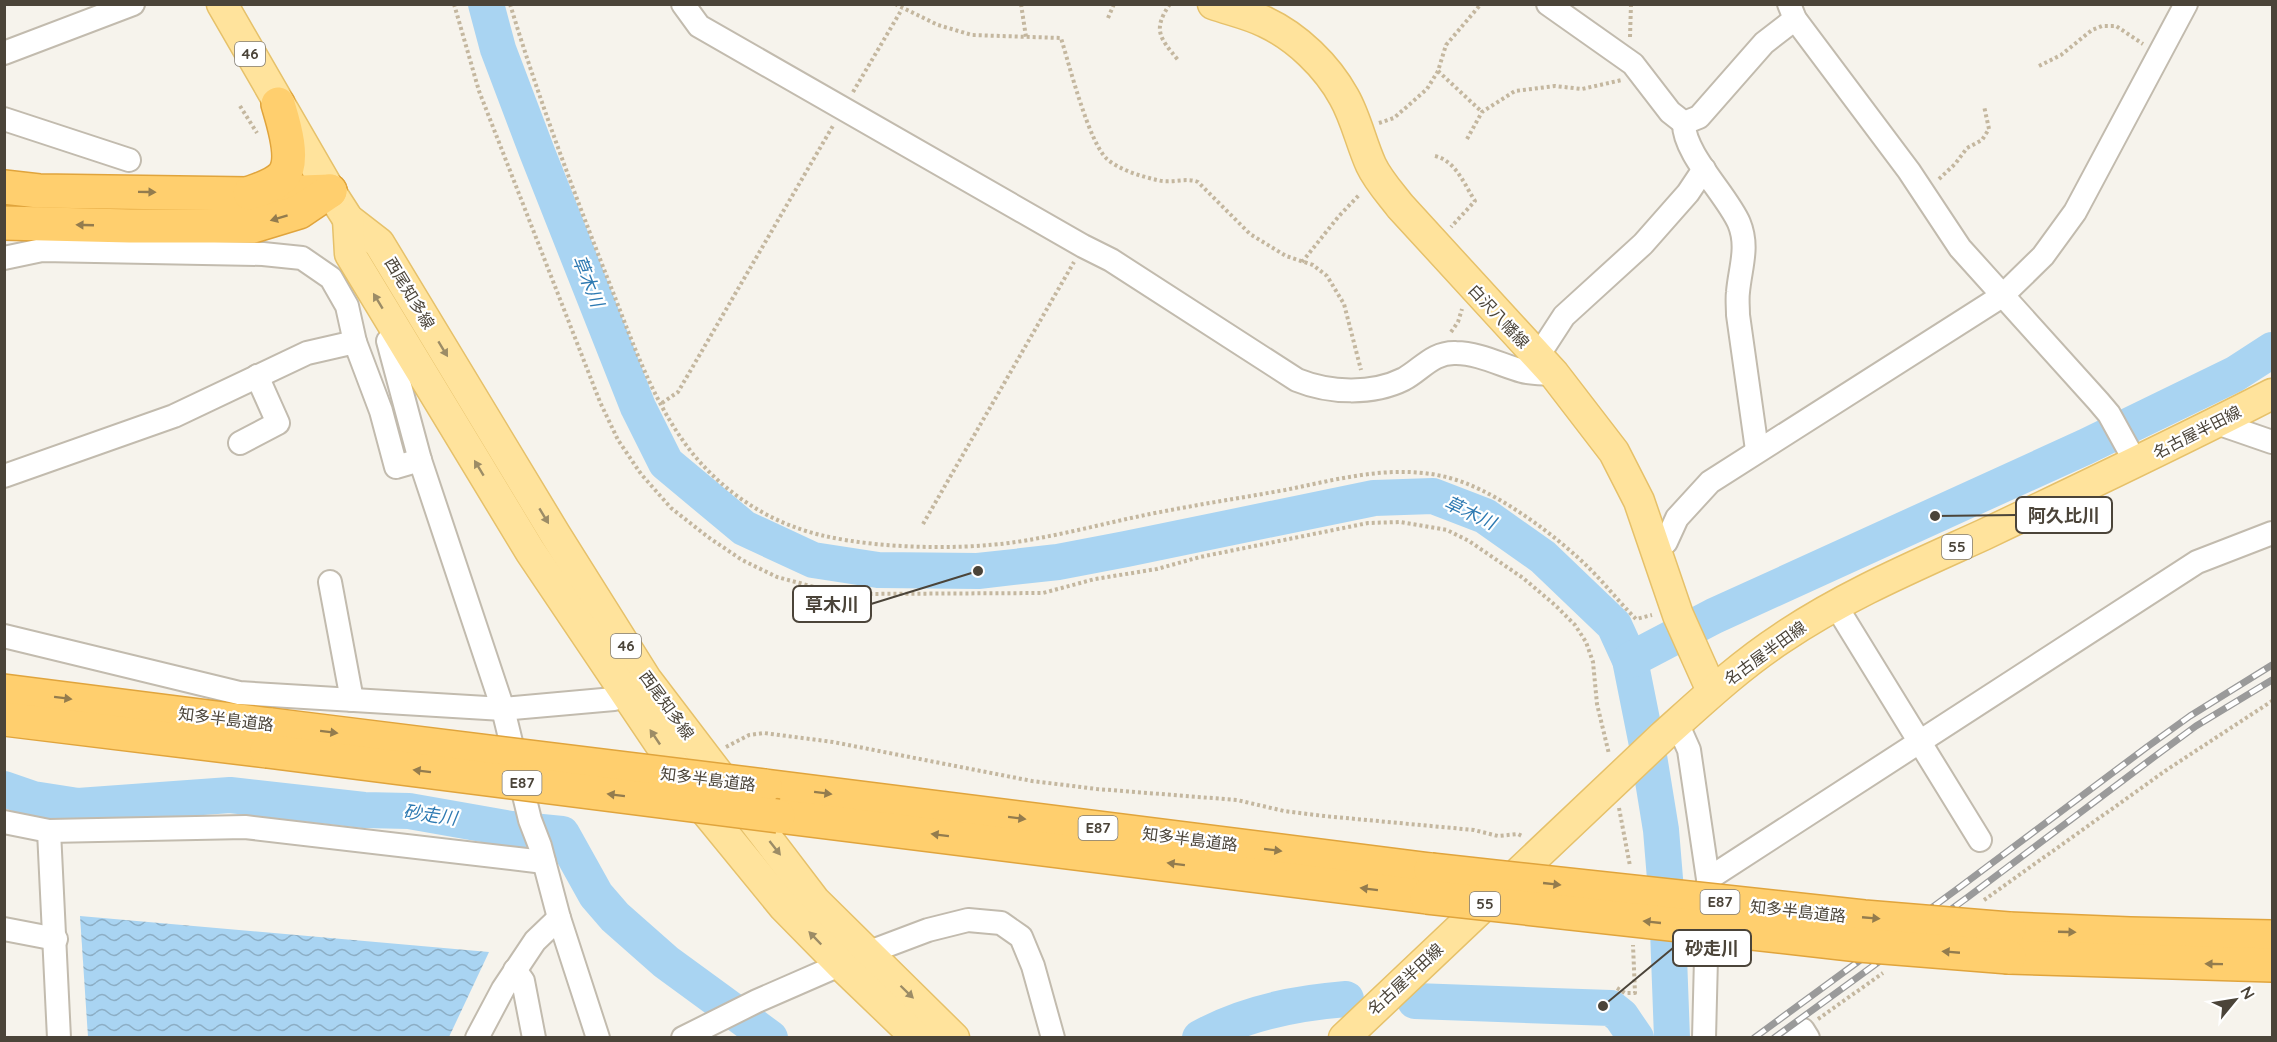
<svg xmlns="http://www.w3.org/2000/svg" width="2277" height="1042" viewBox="0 0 2277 1042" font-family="Quicksand,'Noto Sans JP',sans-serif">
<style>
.water{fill:url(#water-waves)}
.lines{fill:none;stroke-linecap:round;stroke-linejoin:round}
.river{stroke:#a9d4f2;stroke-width:36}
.minor-casing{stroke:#c2bbae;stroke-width:26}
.major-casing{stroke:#e6c16a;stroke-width:33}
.highway-casing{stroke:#e0a43c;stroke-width:36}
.path{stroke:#c4b79f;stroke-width:4;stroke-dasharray:3 3;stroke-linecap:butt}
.minor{stroke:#fff;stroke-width:22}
.major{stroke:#ffe39c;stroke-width:30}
.highway{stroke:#ffcf6e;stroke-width:33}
.rail-casing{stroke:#9a9a9a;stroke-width:7}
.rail{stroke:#fff;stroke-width:4.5;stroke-dasharray:14;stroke-linecap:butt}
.highway-bridge-casing{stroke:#e0a43c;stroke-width:36;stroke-linecap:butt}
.highway-bridge{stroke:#ffcf6e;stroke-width:33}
.oneway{fill:#937c4e}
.oneway2{fill:#9c8c66}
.labels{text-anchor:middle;stroke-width:4.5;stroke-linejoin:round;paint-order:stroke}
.shield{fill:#fff;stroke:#817c74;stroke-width:1.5}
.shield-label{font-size:15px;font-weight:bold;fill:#4b4439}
.street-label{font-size:16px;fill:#4b4439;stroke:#fff}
.water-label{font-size:18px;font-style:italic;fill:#2e7ab2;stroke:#fff}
.leader{fill:none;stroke:#4b4439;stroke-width:2}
.callout-dot{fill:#4b4439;stroke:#fff;stroke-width:2}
.callout{fill:#fff;stroke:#4b4439;stroke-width:2}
.callout-label{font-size:18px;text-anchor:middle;font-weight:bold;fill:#4b4439}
</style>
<defs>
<pattern id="water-waves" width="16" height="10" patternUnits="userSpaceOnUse" patternTransform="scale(1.5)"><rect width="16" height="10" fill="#a9d4f2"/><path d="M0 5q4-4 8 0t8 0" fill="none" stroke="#8caec5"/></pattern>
</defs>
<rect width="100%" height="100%" fill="#f6f3ec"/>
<path class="water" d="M80 916 489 952 449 1037H88Z"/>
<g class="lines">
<g class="river">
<path d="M486 4 498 49 537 152 638 407 666 463 744 528 813 560 878 570 978 571 1058 562 1126 549 1374 498 1433 496 1485 516 1543 557 1614 625 1630 660 1648 750 1661 830 1667 903 1672 1038"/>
<path d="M1630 660 1714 616 2085 447 2235 374 2272 350"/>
<path d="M4 789 33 799 78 806 230 795 364 810 409 811 511 829 562 834 596 895 615 917 666 962 770 1038"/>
<path d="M1415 1001 1611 1008 1621 1016 1636 1038"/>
<path d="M1200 1038C1244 1013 1295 1003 1346 999"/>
</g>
<defs>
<g id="minor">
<path d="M683 4 699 26 1083 246 1111 260 1297 380C1329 393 1372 395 1404 379 1422 369 1433 352 1456 353 1478 353 1501 365 1522 371 1532 374 1544 373 1554 374"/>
<path d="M1548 4 1633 64 1670 112 1684 123 1699 117 1764 43 1795 19"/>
<path d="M1789 4 1795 19 1909 171 1960 248 2098 401 2109 414 2136 463"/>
<path d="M4 53 133 4"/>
<path d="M4 119 129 160"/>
<path d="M1684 123C1683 153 1727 195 1739 223 1749 247 1740 268 1738 292 1737 299 1738 307 1738 315L1757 450"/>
<path d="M4 258 42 250 263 254 302 258 331 278 347 306 355 342"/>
<path d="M388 341 420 460 503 709 530 820 540 846 559 918 598 1038"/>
<path d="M1538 356 1564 316 1643 244 1688 193 1704 169"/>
<path d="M2217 423 2272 442"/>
<path d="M240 443 278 423 257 376"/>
<path d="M4 476 174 416 307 353 355 342 381 411 396 467 420 460"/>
<path d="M1656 551 1666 542 1677 518 1710 482 2002 296 2043 256 2075 212 2186 4"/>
<path d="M330 582 352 700"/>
<path d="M1836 606 1980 840"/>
<path d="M4 636 239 693 503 709 614 699 627 695"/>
<path d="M1677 723 1689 750 1708 879 1704 1038"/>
<path d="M4 822 49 831 245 827 544 862"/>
<path d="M49 831 59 1038"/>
<path d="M1708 879 2197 562 2272 533"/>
<path d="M4 929 56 939"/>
<path d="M515 970 523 981 534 1038"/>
<path d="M477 1038 503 989 535 941 559 918"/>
<path d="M683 1038 757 1001 867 953 928 930 968 920 1001 923 1021 937 1033 966 1053 1038"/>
<path d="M1793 1038 1803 1030 1808 1038"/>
</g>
<g id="major">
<path d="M222 4 330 191 348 219 379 243 555 534 646 679 815 901 954 1038"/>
<path d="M1213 4C1230 10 1249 14 1265 22 1297 37 1327 66 1344 97 1356 118 1361 143 1371 165 1378 180 1390 193 1400 206L1554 374 1614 452 1639 501 1678 615 1712 691"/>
<path d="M348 219 350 254 530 551 703 808 784 907 841 965 917 1038"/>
<path d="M1344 1038 1663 736C1701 702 1739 666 1782 638 1844 596 1915 566 1983 535 2080 489 2177 443 2272 394"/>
</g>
<g id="highway">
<path d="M4 187 39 191 248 194 330 191"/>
<path d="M250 193C261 189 275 185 283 176 296 160 283 121 278 104"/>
<path d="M4 223 130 226H253L299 212 330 191"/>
<path d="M4 691 271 725"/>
<path d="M4 719 267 751"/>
<path d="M765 786 1431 870"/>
<path d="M778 816 1427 897"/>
<path d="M2009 929 2130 934 2272 937"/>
<path d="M2009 957 2272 965"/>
</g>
</defs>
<use href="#minor" class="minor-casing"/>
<use href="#major" class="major-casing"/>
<use href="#highway" class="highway-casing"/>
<g class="path">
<path d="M454 4 479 91 600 402 618 440 641 474 671 508 708 537 742 560 777 577 822 589 858 594 1043 593 1095 579 1157 569 1200 557 1368 523 1400 522 1447 530 1469 541 1523 578 1555 605 1575 625 1586 642 1593 662 1597 704 1609 754"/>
<path d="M510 4C538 97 572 187 607 277 631 337 652 403 693 454 720 487 757 514 797 528 855 549 956 551 1016 542 1062 535 1106 523 1150 514 1195 505 1240 498 1285 490 1344 478 1406 460 1465 483 1505 498 1559 538 1590 569 1606 585 1620 603 1636 619L1652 615"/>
<path d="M895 4 938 25 972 35 1061 38C1069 64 1089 143 1107 159 1120 170 1140 176 1157 180 1171 184 1185 177 1198 182L1250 234 1286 256 1313 265 1327 276 1344 304 1361 370"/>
<path d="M1021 4 1026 37"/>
<path d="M1170 4C1152 30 1160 38 1178 60"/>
<path d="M1108 18 1114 4"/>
<path d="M1630 37 1631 4"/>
<path d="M2039 66 2061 55 2092 30 2102 26H2116L2143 44"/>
<path d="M1438 71 1482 112"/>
<path d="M853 92 902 9"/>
<path d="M240 106 257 133"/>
<path d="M1379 123 1394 118 1427 89 1438 71 1446 45 1481 4"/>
<path d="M1467 139 1482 112 1515 91 1555 86 1582 89 1622 80"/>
<path d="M1435 156C1456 161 1464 184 1475 201L1451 227"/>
<path d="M1939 179 1955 164 1967 148 1982 140 1989 129 1984 106"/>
<path d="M1302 262 1339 216 1360 194"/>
<path d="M1451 332 1458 322 1462 309"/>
<path d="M662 403 678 392 834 124"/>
<path d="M923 524 1074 262"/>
<path d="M726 747 749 735 764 733 833 742 1032 781 1097 789 1237 800 1284 811 1324 816 1474 830 1498 836 1518 834 1522 836"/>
<path d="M1619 808 1630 866"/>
<path d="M1984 900 2168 769 2272 701"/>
<path d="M1617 988 1625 993H1635L1633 945"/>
<path d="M1818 1019 1883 973"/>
</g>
<use href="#minor" class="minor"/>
<use href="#major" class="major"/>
<use href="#highway" class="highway"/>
<defs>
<g id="rail">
<path d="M1754 1038 1960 887 2147 747 2190 716 2272 665"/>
<path d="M1774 1038 1968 897 2154 757 2196 726 2272 680"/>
</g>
</defs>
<use href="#rail" class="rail-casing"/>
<use href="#rail" class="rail"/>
<defs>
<g id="highway-bridge">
<path d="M271 725 765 786"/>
<path d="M267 751 778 816"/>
<path d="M1431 870 1864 917 2009 929"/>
<path d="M1427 897 1859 945 2009 957"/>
</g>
</defs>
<use href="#highway-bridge" class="highway-bridge-casing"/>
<use href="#highway-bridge" class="highway-bridge"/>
</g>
<defs><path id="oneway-solid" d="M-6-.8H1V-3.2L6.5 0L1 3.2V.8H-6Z" transform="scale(1.5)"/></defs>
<g class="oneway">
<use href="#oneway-solid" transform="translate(147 192) rotate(1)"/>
<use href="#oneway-solid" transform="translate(279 218) rotate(163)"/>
<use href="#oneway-solid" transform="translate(85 225) rotate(-178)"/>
<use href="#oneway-solid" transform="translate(63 698) rotate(7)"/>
<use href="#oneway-solid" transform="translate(329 732) rotate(7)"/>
<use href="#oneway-solid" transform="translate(422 771) rotate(-173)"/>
<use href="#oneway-solid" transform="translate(823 793) rotate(7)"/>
<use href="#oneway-solid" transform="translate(616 795) rotate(-173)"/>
<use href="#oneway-solid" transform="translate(1017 818) rotate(7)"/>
<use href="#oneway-solid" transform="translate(940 835) rotate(-173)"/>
<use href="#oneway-solid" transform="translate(1273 850) rotate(7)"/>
<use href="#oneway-solid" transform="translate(1176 864) rotate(-173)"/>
<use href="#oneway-solid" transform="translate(1552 884) rotate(6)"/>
<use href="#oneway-solid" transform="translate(1369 889) rotate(-173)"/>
<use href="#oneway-solid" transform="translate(1871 918) rotate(5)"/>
<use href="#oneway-solid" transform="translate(1652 922) rotate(-174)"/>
<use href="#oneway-solid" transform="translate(2067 932) rotate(2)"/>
<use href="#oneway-solid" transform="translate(1951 952) rotate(-175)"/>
<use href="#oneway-solid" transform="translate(2214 964) rotate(-179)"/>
</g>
<g class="oneway2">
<use href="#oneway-solid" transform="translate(378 301) rotate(-121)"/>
<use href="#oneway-solid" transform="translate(443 349) rotate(59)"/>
<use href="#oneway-solid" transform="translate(479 468) rotate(-121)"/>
<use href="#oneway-solid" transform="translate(544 516) rotate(59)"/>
<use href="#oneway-solid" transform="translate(655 737) rotate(-124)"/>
<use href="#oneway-solid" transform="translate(775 848) rotate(52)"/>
<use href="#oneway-solid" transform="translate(815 938) rotate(-134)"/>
<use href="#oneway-solid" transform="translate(907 992) rotate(44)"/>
</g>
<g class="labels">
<g class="shield">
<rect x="235" y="42" width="30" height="24" rx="4.5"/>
<rect x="1942" y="535" width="30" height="24" rx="4.5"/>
<rect x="611" y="634" width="30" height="24" rx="4.5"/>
<rect x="502.5" y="771" width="39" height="24" rx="4.5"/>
<rect x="1078.5" y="816" width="39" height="24" rx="4.5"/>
<rect x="1700.5" y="890" width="39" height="24" rx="4.5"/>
<rect x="1470" y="892" width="30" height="24" rx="4.5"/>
</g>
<g class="shield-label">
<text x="250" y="59">46</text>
<text x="1957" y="552">55</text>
<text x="626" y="651">46</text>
<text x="522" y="788">E87</text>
<text x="1098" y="833">E87</text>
<text x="1720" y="907">E87</text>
<text x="1485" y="909">55</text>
</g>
<g class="street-label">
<text transform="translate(410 293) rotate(59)" y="6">西尾知多線</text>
<text transform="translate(1499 316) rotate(47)" y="6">白沢八幡線</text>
<text transform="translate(2197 432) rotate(-27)" y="6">名古屋半田線</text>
<text transform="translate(1765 653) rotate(-36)" y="6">名古屋半田線</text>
<text transform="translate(667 705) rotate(54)" y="6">西尾知多線</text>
<text transform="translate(226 719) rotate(7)" y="6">知多半島道路</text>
<text transform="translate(708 779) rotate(7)" y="6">知多半島道路</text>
<text transform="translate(1190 839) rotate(7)" y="6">知多半島道路</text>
<text transform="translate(1798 911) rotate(6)" y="6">知多半島道路</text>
<text transform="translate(1405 979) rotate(-43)" y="6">名古屋半田線</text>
</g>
<g class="water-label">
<text transform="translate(588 281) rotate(68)" y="6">草木川</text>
<text transform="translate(1470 513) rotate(25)" y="6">草木川</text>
<text transform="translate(430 815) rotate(8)" y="6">砂走川</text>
</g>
</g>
<path class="leader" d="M1935 516L2016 515M978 571L871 604M1603 1006L1673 948"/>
<g class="callout-dot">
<circle cx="1935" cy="516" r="6"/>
<circle cx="978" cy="571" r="6"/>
<circle cx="1603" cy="1006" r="6"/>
</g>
<g class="callout">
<rect x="2016" y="497" width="96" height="36" rx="6"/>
<rect x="793" y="586" width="78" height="36" rx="6"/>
<rect x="1673" y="930" width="78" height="36" rx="6"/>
</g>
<g class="callout-label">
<text x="2064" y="522">阿久比川</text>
<text x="832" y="611">草木川</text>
<text x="1712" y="955">砂走川</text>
</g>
<rect width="2277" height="1042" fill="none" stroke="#4b4439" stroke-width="12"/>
<g transform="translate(2235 1000) rotate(60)" stroke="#ffffff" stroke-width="4.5" paint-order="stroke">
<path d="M0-4.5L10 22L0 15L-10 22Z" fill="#4b4439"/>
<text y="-9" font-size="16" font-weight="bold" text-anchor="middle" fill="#4b4439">N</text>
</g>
</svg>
